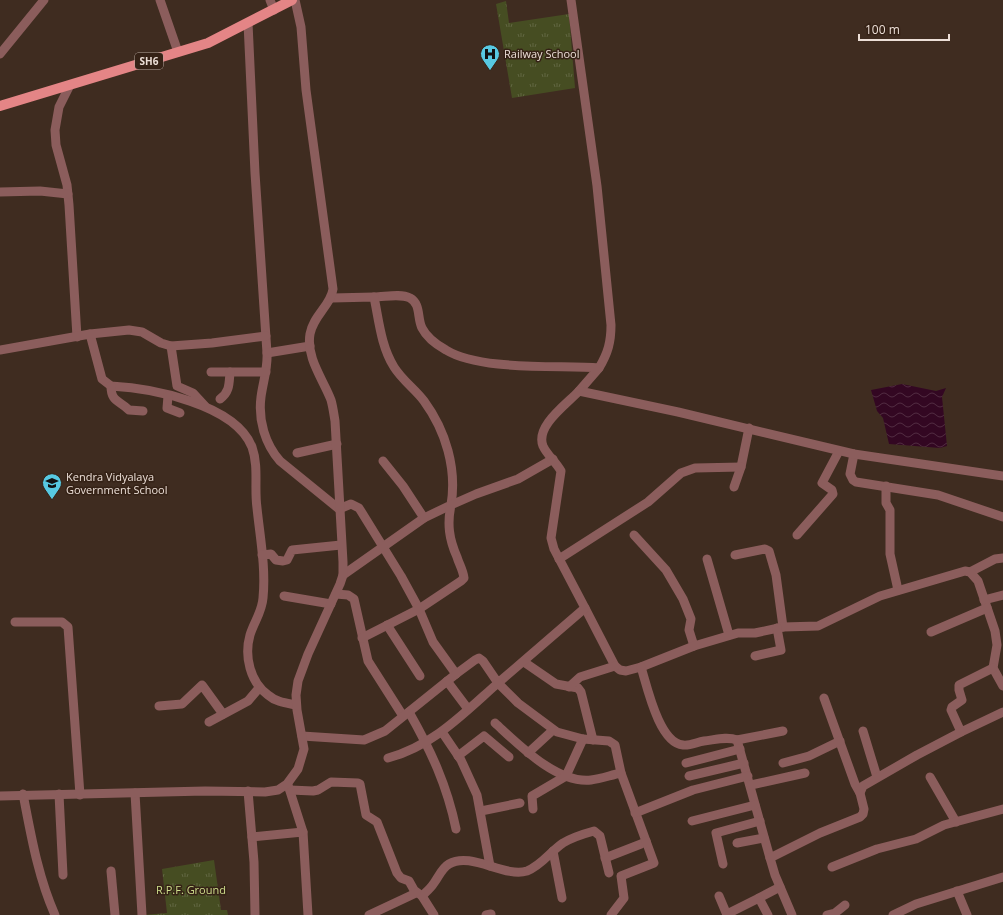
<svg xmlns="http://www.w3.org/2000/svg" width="1003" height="915" viewBox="0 0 1003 915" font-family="'Open Sans',sans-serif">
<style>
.park{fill:url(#park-tufts)}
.water{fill:url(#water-waves)}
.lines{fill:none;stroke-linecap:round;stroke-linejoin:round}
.minor{stroke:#8b5d5c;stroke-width:9}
.major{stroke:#e48586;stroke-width:10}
.labels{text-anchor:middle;stroke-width:3;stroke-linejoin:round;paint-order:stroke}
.shield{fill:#352216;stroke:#b5a69d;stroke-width:1}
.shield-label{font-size:10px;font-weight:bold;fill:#ecdfd7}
.poi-label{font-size:11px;fill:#ecdfd7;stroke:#352216;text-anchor:start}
.park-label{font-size:11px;fill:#cede8c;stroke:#352216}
</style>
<defs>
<pattern id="park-tufts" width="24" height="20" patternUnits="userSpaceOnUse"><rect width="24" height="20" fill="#464d22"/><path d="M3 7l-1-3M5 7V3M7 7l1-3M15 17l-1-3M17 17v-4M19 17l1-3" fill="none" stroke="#616641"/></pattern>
<pattern id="water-waves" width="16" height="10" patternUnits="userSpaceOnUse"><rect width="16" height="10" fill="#330722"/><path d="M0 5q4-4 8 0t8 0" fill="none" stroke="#512b41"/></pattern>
</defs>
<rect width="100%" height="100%" fill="#3f2c20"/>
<g class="park">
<path d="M506 1 509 23 569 14 575 88 512 98 496 4Z"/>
<path d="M214 860 221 910H227L228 915H143L167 913 162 869Z"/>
</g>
<path class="water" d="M902 384 936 391 946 388 942 397 947 446 940 448 889 444 883 418 877 411 871 390Z"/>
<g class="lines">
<g class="minor">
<path d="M160 0 178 52"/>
<path d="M270 0 274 10"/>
<path d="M571 0 597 186 611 325C611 342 608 353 599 368"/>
<path d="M248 23 255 173 267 353C268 368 263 382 261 397 258 420 265 444 280 461L339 509 351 504 359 508 401 576 419 609 433 642 456 674"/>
<path d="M0 54 44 0"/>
<path d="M70 85 59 107 55 130 56 145 67 185 69 205 77 337"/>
<path d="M0 192 40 191 68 194"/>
<path d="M374 297C385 297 400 293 410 298 421 304 417 318 422 328 427 338 437 345 446 350 480 371 558 365 599 368L579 391"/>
<path d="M332 298 374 297C379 321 381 346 394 367 402 380 415 389 424 401 446 431 457 469 451 505L424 518 343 575"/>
<path d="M90 334 102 379 111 386C151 388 235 404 252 447 259 467 254 487 257 508 260 537 266 568 263 598 262 612 254 622 250 635 244 656 250 682 268 695 276 702 286 703 296 705"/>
<path d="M171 346 177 386 193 393 205 406"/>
<path d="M0 350 90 334 129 330 142 332 161 343 171 346 212 343 266 336"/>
<path d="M267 353 310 346"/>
<path d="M211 372H266"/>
<path d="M111 386C111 402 119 400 129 410L143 411"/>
<path d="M168 396 167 408 180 413"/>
<path d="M220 399C230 392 229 383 230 372"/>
<path d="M297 453 337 444"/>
<path d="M854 454 850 474 853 480 856 482 938 495 1003 517"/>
<path d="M383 461 403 486 424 518"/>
<path d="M886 486V503L890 510V554L898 590"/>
<path d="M734 487 741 467 749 428"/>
<path d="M634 535 666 570 683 599 691 619 689 630 694 646"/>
<path d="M797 535 833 494 832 490 822 483 839 451"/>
<path d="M262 555 271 554 276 560 283 561 287 560 292 550 341 545"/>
<path d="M735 555 765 549 769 551 776 575 783 627"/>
<path d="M559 559 648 502 681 473 695 468 741 467"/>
<path d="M707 559 729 635"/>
<path d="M970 572 995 559 1003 558"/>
<path d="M336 594 348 595 354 599 368 661 403 716"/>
<path d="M284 596 331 604"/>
<path d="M984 600 1003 595"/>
<path d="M585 608 615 666 620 670 626 671 641 667 694 646 738 633H755L783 627 818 626 880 596 965 571 970 572 978 581 995 631 997 645 993 668 1003 686"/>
<path d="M15 622H62L68 627 80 795"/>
<path d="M387 625 420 676"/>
<path d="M931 632 987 608"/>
<path d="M362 638 419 609 461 581 464 578C463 570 459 564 457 557 449 539 447 524 451 505L476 494 518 479 553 459"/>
<path d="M755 656 781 650 777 628"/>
<path d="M524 662 556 684 578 688 581 692 593 740"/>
<path d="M641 667C647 686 659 743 683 745 690 746 697 742 704 741 714 740 727 736 737 740L770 858"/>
<path d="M993 668 959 685V690L962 700 952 707 951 710 961 732 1003 712"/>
<path d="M447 681 468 709"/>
<path d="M569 687 580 677 615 666"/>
<path d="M824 698 855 784 860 793"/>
<path d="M159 706 182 704 202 685 223 714"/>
<path d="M409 712C431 751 447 785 456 829"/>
<path d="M209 722 248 701 259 688"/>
<path d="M495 723C518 744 557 784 591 780 601 779 611 775 621 773"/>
<path d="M863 731 877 777"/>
<path d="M442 732 461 760 477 795 490 866"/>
<path d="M302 736 364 740 385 731 456 674 475 660 479 658 483 661 498 683 585 608 554 549 551 538 561 471C556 462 547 455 543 446 535 426 567 404 579 391L678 412 854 454 1003 476"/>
<path d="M737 740 783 731"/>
<path d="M528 753 553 730"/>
<path d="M458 756 484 736 509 757"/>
<path d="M388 758C433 746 464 713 498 683L518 703 557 732 583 739 609 741 615 745 621 773 646 841 641 844 605 858"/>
<path d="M686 763 740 749"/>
<path d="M783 763 809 756 840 741"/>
<path d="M689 776 744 763"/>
<path d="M930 777 956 822"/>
<path d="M288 785 303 832 308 915"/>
<path d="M751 785 805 773"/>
<path d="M290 790 313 791 318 790 331 782 358 783 360 784 366 815 377 822 397 873 401 878 409 881 414 890 422 896 434 915"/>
<path d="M248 791 254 862 255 915"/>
<path d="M135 793 142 915"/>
<path d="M23 794C31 835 38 877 55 915"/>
<path d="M59 794 63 875"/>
<path d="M0 796 205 791 265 792 278 790 287 784 298 769 304 749 297 710 296 695 298 681 308 654 340 584 343 575V562L335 421C334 415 333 407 331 400 323 379 306 358 310 334 313 316 331 305 333 289L306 90 301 27 295 0"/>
<path d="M533 809 532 796 566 776 583 739"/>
<path d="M481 811 520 803"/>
<path d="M635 813 693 790 748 776"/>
<path d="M692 821 755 805"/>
<path d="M252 837 303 832"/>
<path d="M737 843 764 838"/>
<path d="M553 851 562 898"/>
<path d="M723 864 716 833 760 821"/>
<path d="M832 867 877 849 916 839 944 825 1003 809"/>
<path d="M111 871 115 915"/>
<path d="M957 891 967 915"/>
<path d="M422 896C426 892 431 888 434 883 439 876 442 868 449 864 471 851 504 878 527 871 541 866 551 851 563 843 573 837 583 834 594 831L600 836 609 873"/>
<path d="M719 896 727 915"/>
<path d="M759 898 780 887"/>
<path d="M727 914 759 898 768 915"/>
<path d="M369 915 416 893"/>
<path d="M486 915 491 914"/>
<path d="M611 915 624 898 621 876 654 863 646 841"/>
<path d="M792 915 775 875 770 858 820 833 860 817 863 814 864 809 860 793 863 786 917 755 961 732"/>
<path d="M827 915 835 913 845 905"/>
<path d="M893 915 916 904 1003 877"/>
</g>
<path class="major" d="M0 106 208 43 292 0"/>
</g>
<defs>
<symbol id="hospital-pin" viewBox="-11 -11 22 30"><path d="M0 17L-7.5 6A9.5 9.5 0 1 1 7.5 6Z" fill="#57c9e2" stroke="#352216"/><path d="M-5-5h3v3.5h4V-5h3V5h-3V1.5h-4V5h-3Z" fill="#111"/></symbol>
<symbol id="school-pin" viewBox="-11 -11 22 30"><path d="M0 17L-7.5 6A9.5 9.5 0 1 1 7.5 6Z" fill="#57c9e2" stroke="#352216"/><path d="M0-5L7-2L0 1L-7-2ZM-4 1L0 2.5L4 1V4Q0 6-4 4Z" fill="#111"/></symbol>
</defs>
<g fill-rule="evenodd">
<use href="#hospital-pin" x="479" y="43" width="22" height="30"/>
<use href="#school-pin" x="41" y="472" width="22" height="30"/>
</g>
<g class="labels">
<rect class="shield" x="135" y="53" width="28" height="16" rx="3"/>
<g class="shield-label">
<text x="149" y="65">SH6</text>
</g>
<g class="poi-label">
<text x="504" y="58">Railway School</text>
<text x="66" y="481">Kendra Vidyalaya<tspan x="66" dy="13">Government School</tspan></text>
</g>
<g class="park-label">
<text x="191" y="894">R.P.F. Ground</text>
</g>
</g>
<path d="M859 34v6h90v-6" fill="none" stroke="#ecdfd7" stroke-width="2"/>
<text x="865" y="34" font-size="12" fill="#ecdfd7" stroke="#352216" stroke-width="3" paint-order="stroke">100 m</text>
</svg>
